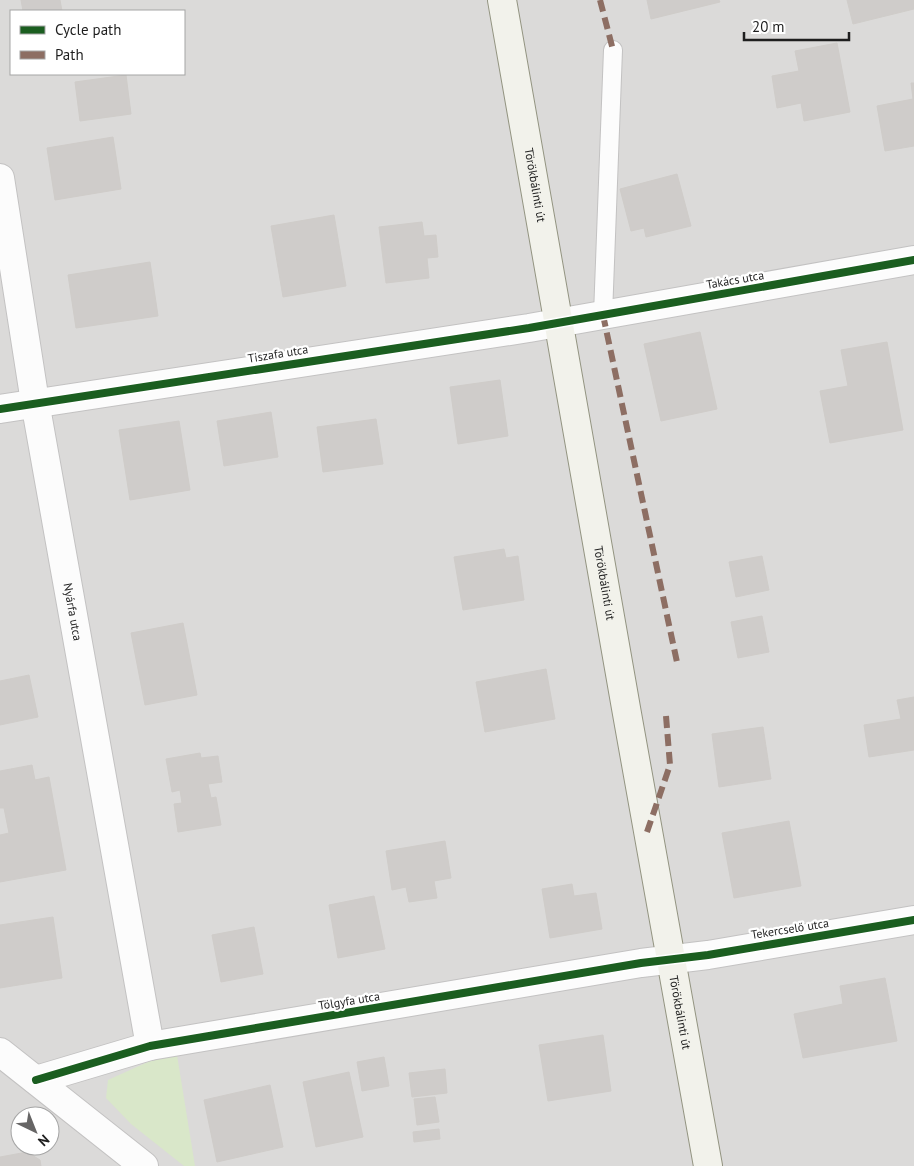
<svg xmlns="http://www.w3.org/2000/svg" width="914" height="1166" viewBox="0 0 914 1166" font-family="'PT Sans',sans-serif">
<style>
.residential{fill:#dbdad9;fill-rule:evenodd}
.grass{fill:#d9e7c9}
.building{fill:#cfccca;stroke:#cfccc9}
.lines{fill:none;stroke-linecap:round;stroke-linejoin:round}
.service-casing{stroke:#c3c2c2;stroke-width:20}
.minor-casing{stroke:#c3c2c2;stroke-width:30}
.secondary-casing{stroke:#939481;stroke-width:30}
.service{stroke:#fcfcfc;stroke-width:18}
.minor{stroke:#fcfcfc;stroke-width:28}
.secondary{stroke:#f2f2eb;stroke-width:28}
.quiet{stroke:#8d6e63;stroke-width:6;stroke-dasharray:12 6;stroke-linecap:butt}
.cycleway-casing{stroke:#fff;stroke-width:11}
.cycleway{stroke:#1b5e20;stroke-width:8}
.labels{text-anchor:middle;stroke-width:4.5;stroke-linejoin:round;paint-order:stroke}
.street-label{font-size:12px;fill:#1e1e1e;stroke:#fff}
</style>
<rect width="100%" height="100%" fill="#eceae8"/>
<path class="residential" d="M0 0H914V1166H0ZM11 11H184V74H11ZM20 1116H50V1146H20Z"/>
<path class="grass" d="M177 1055 195 1166H184L131 1124 106 1098 108 1080 150 1061Z"/>
<g class="building">
<path d="M21 0H60L62 11H23Z"/>
<path d="M647 0H719L720 2 651 19Z"/>
<path d="M847 0H914V9L853 24Z"/>
<path d="M837 43 850 112 804 121 801 103 777 108 772 76 799 71 795 51Z"/>
<path d="M126 75 131 114 80 121 75 82Z"/>
<path d="M911 83H914V146L885 151 877 106 913 99Z"/>
<path d="M113 137 121 189 55 200 47 148Z"/>
<path d="M677 174 691 226 646 237 644 228 631 231 620 189Z"/>
<path d="M334 215 346 286 283 297 271 226Z"/>
<path d="M422 222 424 236 436 235 438 257 427 258 429 278 386 283 379 227Z"/>
<path d="M150 262 158 316 76 328 68 275Z"/>
<path d="M700 332 717 409 661 421 644 344Z"/>
<path d="M887 342 903 430 830 443 820 391 848 386 841 350Z"/>
<path d="M500 380 508 436 458 444 450 387Z"/>
<path d="M271 412 278 457 224 466 217 421Z"/>
<path d="M376 419 383 464 323 472 317 427Z"/>
<path d="M179 421 190 490 130 500 119 430Z"/>
<path d="M504 549 506 558 518 556 524 600 463 610 454 557Z"/>
<path d="M762 556 769 590 736 597 729 562Z"/>
<path d="M762 616 769 652 738 658 731 622Z"/>
<path d="M183 623 197 695 145 705 131 633Z"/>
<path d="M546 669 555 719 485 732 476 682Z"/>
<path d="M29 675 38 717 0 725V681Z"/>
<path d="M914 697V750L869 757 864 725 901 719 897 700Z"/>
<path d="M763 727 771 779 719 787 712 734Z"/>
<path d="M200 753 201 758 218 756 222 782 208 784 211 798 216 797 221 825 178 832 174 804 182 803 180 790 172 792 166 759Z"/>
<path d="M32 765 35 780 49 777 66 870 0 882V835L9 833 4 808H0V771Z"/>
<path d="M789 821 801 886 734 898 722 833Z"/>
<path d="M445 841 451 878 434 881 437 898 409 902 406 887 392 890 386 851Z"/>
<path d="M572 884 574 896 596 893 602 929 550 938 542 889Z"/>
<path d="M374 896 385 949 338 958 329 905Z"/>
<path d="M53 917 62 978 0 988V925Z"/>
<path d="M254 927 263 974 221 982 212 935Z"/>
<path d="M885 978 897 1041 803 1058 794 1014 843 1004 840 986Z"/>
<path d="M603 1035 611 1091 548 1101 539 1045Z"/>
<path d="M384 1057 389 1086 362 1091 357 1062Z"/>
<path d="M445 1069 447 1093 412 1097 409 1073Z"/>
<path d="M349 1072 363 1137 316 1147 303 1082Z"/>
<path d="M270 1085 283 1147 217 1162 204 1100Z"/>
<path d="M435 1097 439 1122 417 1125 414 1099Z"/>
<path d="M439 1129 440 1139 414 1142 413 1132Z"/>
<path d="M27 1152 40 1160 41 1166H0V1157Z"/>
</g>
<g class="lines">
<defs>
<path id="service" d="M603 315 613 50"/>
<g id="minor">
<path id="s1" d="M0 178 35 402 150 1046"/>
<path d="M0 409 529 328 914 260"/>
<path d="M0 1052 144 1166"/>
<path d="M36 1080 150 1046 641 963 708 955 914 920"/>
</g>
<g id="secondary">
<path id="s2" d="M502 0C572 388 636 778 708 1166"/>
</g>
</defs>
<use href="#service" class="service-casing"/>
<use href="#minor" class="minor-casing"/>
<use href="#secondary" class="secondary-casing"/>
<use href="#service" class="service"/>
<use href="#minor" class="minor"/>
<use href="#secondary" class="secondary"/>
<g class="quiet">
<path d="M600 0 613 50"/>
<path d="M603 315 678 667"/>
<path d="M647 832 670 765 666 716"/>
</g>
<defs>
<g id="cycleway">
<path d="M0 409 529 328 914 260"/>
<path d="M36 1080 150 1046 641 963 708 955 914 920"/>
</g>
</defs>
<use href="#cycleway" class="cycleway-casing"/>
<use href="#cycleway" class="cycleway"/>
</g>
<g class="labels">
<g class="street-label">
<text dy="4" stroke="none"><textPath href="#s2" startOffset="188">Törökbálinti út</textPath></text>
<text transform="translate(735 280) rotate(-10)" y="4">Takács utca</text>
<text transform="translate(278 354) rotate(-9)" y="4">Tiszafa utca</text>
<text dy="4" stroke="none"><textPath href="#s2" startOffset="592">Törökbálinti út</textPath></text>
<text dy="4" stroke="none"><textPath href="#s1" startOffset="440">Nyárfa utca</textPath></text>
<text transform="translate(790 929) rotate(-9)" y="4">Tekercselő utca</text>
<text transform="translate(349 1001) rotate(-9)" y="4">Tölgyfa utca</text>
<text dy="4" stroke="none"><textPath href="#s2" startOffset="1028">Törökbálinti út</textPath></text>
</g>
</g>
<rect x="10" y="10" width="175" height="65" fill="#ffffff" stroke="#a5a5a5"/>
<rect x="20" y="26" width="25" height="8" fill="#1b5e20" stroke="#a5a5a5"/>
<text x="55" y="35" font-size="15" fill="#1e1e1e">Cycle path</text>
<rect x="20" y="51" width="25" height="8" fill="#8d6e63" stroke="#a5a5a5"/>
<text x="55" y="60" font-size="15" fill="#1e1e1e">Path</text>
<g transform="translate(35 1131) rotate(137)"><circle r="24" fill="#ffffff" stroke="#a5a5a5"/>
<path d="M0-4L9 19L0 12L-9 19Z" fill="#666565"/>
<text y="-8" font-size="14" font-weight="bold" text-anchor="middle" fill="#1e1e1e">N</text>
</g>
<path d="M744 32v8h105v-8" fill="none" stroke="#1e1e1e" stroke-width="2.5"/>
<text x="752" y="32" font-size="15" fill="#1e1e1e" stroke="#ffffff" stroke-width="4" paint-order="stroke">20 m</text>
</svg>
